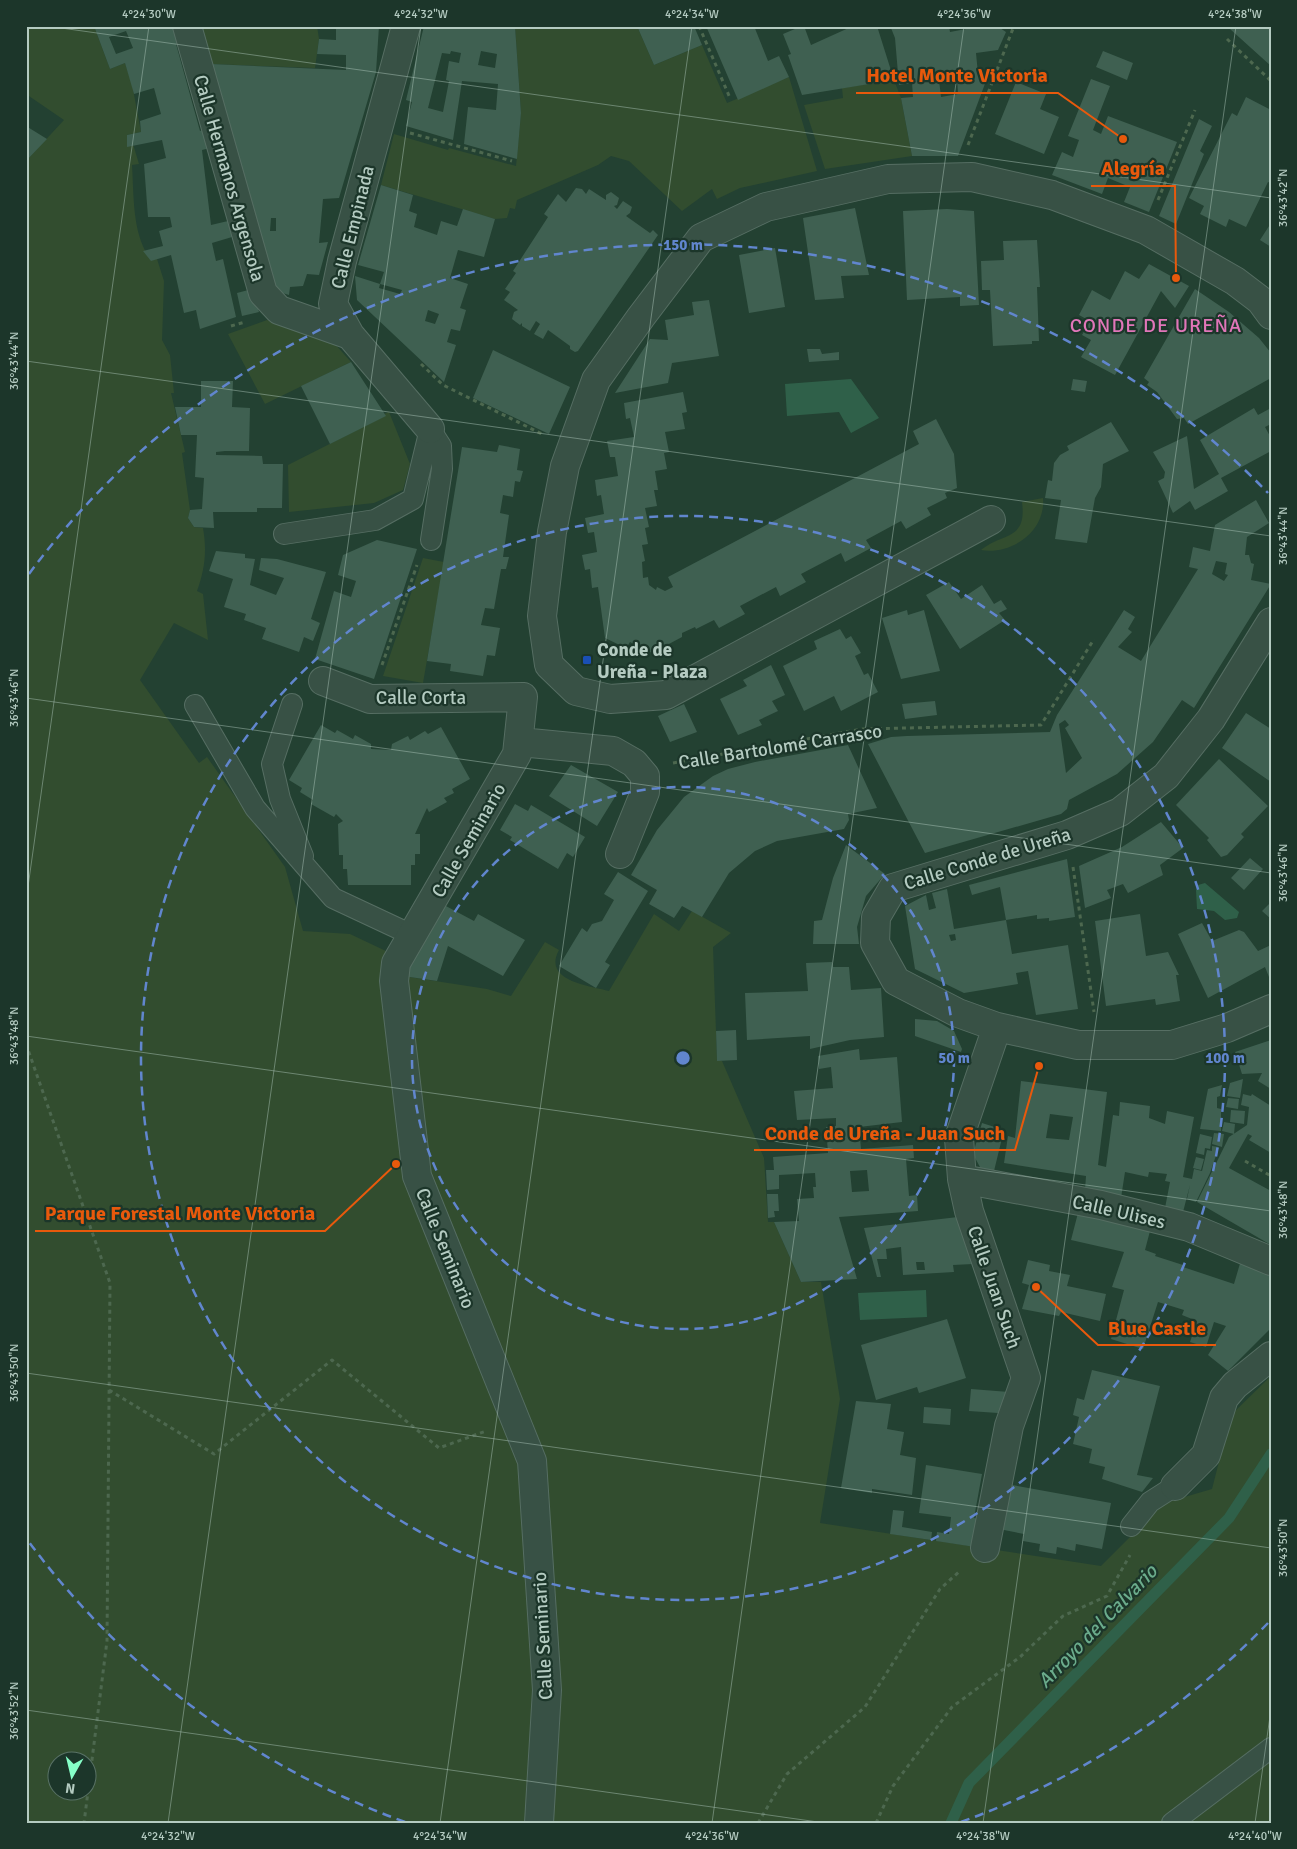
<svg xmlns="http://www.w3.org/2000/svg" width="1297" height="1849" font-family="Signika,sans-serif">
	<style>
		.green { fill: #324d2f; fill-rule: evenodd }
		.water { fill: #2f6049 }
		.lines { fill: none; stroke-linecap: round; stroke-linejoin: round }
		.stream { stroke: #2f6049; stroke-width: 11 }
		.building { fill: #3f6051; fill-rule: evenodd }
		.lane-casing { stroke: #566e63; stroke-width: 22 }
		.street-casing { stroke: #566e63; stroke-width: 30 }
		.path { stroke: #4d684f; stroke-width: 3; stroke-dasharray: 4 4; stroke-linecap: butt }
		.lane { stroke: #385145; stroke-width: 20 }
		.street { stroke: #385145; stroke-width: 28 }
		.ticks { fill: none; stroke: #b4cbc1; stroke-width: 1; stroke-opacity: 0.45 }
		.ring { fill: none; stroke: #6186ce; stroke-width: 2.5; stroke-dasharray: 9 6 }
		.transit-dot { fill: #1a4fb4; stroke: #1c362a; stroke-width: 2 }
		.labels { text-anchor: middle; stroke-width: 4.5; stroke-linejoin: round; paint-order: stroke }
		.street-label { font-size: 19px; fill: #b4cbc1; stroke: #1c362a }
		.poi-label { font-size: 19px; font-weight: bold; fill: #b4cbc1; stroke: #1c362a; text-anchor: start }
		.neighbourhood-label { font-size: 20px; letter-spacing: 1px; fill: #e176b9; stroke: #1c362a }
		.water-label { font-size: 20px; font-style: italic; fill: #6bac8c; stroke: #1c362a }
		.centre { fill: #6186ce; stroke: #1c362a; stroke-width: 2.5 }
		.ring-label { font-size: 15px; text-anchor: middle; font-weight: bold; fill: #6186ce; stroke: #1c362a; stroke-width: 4.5; stroke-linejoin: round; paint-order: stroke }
		.leader { fill: none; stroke: #e8590c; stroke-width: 2 }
		.callout-dot { fill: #e8590c; stroke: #1c362a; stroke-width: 2 }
		.callout-label { font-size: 20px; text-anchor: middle; font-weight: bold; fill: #e8590c; stroke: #1c362a; stroke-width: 4.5; stroke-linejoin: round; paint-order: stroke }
		.neatline { fill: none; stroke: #b4cbc1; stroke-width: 2 }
		.ticks-label { font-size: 12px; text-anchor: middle; fill: #b4cbc1 }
	</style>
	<rect width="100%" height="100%" fill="#234132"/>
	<path class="green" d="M26,26H94L110,69L125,63L132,84L141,132L127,135V146L133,144L139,164L132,165C134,196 132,235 151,260L157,259L164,281L162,340L170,355L174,393H171L185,452L182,453L190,510L188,518L194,527L203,528C207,551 205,569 197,591L203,594L208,640L174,623L140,680L199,763L207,757L285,867L303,931L350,934L388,952L403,976L487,989L511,996L545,942L559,950C542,981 590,986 609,991L654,914L679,931L692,911L731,933L713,947L717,1060L722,1061L764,1158L768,1222H774L801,1282H821L840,1399L820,1523L1101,1566L1164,1503L1212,1489L1231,1415L1271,1376V1823H26V161L64,120L26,94ZM58,1762H88V1792H58Z
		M202,26H317L319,39L315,68L211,64Z
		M515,26H637L654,65L702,45L727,103L789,77L817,171L740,188L717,199L712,189L682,211L629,161L611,156L598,165L517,200L515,209L510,208L507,218L495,219L381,185L394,134L448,150L449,148L516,166L521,113Z
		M894,80L901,98L912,156L825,169L804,105L843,98L842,88Z
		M267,320L335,344L351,362L265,404L228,334Z
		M389,412L410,464L403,490L374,503L289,512L288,465L385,416L384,414Z
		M1043,498C1046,532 1011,555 981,550C1003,532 1027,541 1022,502Z
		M423,558L444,562L423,683L383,676Z"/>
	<path class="water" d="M851,379L879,418L851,433L839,412L787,416L785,384Z
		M1205,883L1239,912L1237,918L1225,920L1214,911L1197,909L1196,890L1198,885Z
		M926,1290L927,1317L860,1320L858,1293Z"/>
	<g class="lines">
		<path class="stream" d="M951,1823L969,1783L1229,1518L1271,1454"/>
	</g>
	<path class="building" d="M94,26H180L183,42L176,44L200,131L206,129L210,148L202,150L211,225L228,221L230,230L232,237L212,243L216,261L223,259L236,317L200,329L196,310L184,313L171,255L151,261L143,251L163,246L159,231L172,227L170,217H148L144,164L166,158L162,140L127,147V135L141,132L140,121L161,114L154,88L134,94L125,63L110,69ZM126,31L133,48L116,54L109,37Z
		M336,26H379L376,72L339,198L323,199L319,243L328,242L319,275L307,274L303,286L290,287L289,295L269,289L211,64L346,70V55L317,54L319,39L336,40ZM271,218H276V231H270Z
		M424,26H515L521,113L517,159L464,144L468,107L496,110L498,84L462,81L453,140L406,126L412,102L406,100ZM451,51L461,53L459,63L449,61L446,80L449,81L443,112L428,108L442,53L450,54ZM481,51L497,54L495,68L478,65Z
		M637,26H694L702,45L654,65Z
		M706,26H754L768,61L779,56L789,77L738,100Z
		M802,26H804L811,45L853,26H877L894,80L802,95L788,55L791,54L783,34Z
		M896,26H949L950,32L982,26H997L1006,32L998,50L976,53L978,74L989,73L958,156H912L901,98L913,97L912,83L899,85L895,38L891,28ZM957,77L958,94L941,97L939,80Z
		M1231,26H1271V66L1230,29Z
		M1103,51L1133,63L1127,80L1096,67Z
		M1091,79L1110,86L1093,130L1101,134L1108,116L1177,142L1149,212L1124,202L1130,187L1108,178L1102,194L1052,175L1062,152L1073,157L1079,140L1068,136Z
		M1016,82L1046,94L1040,109L1059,117L1044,154L995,134Z
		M1246,97L1271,110V183L1268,182L1246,227L1229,219L1226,227L1200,214L1204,206L1189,198L1232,113L1237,116Z
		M1199,119L1212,126L1200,151L1204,154L1176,224L1159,216Z
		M26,126L47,139L26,161Z
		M381,185L413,195L409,211L417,214L414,227L437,235L441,221L457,226L463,209L495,219L484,257L458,250L450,278L468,284L460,308L466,310L460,331L451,329L447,342L456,345L444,382L357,300L355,276L380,284L384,272L358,265ZM380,284L402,290L400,294L379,288ZM428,310L439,314L435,324L425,321Z
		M576,188L582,189L586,194L589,189L606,200V195L611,192L619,198L617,205L614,206L617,209L623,201L632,207L630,213L626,216L650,233L653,230L658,235L578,351L575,352L570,349V346L548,330L543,339L534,334L540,324L536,321L530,331L522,326V323L520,325L512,319L514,312L518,310L504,300L510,292L505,289L516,273L513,271L548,217L544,214L558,194L566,202Z
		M855,208L869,275L841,276L844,298L815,300L803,218Z
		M947,209L974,211L979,305L960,306V297L907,300L903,211Z
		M1271,223V247L1260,240Z
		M1037,240L1040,287H1037L1039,341H1032V344L993,346L990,290H982L981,261L1004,260L1003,241Z
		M775,248L785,307L749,313L739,255Z
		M1149,264L1189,286L1175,308L1161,291L1115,375L1081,357L1091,340L1082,335L1090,321L1079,315L1092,290L1110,300L1125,271L1139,279Z
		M252,289L259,312L242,316L237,293Z
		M1195,289L1229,312L1259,338L1271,353V378L1188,424L1184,418L1177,419L1157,392L1147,385L1149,382L1144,378Z
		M709,300L719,356L672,363L668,383L615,393L650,339L668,340L665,320L694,315L692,302Z
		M807,349H820L822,354L839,352V360L809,362Z
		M493,350L570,387L549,434L473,398Z
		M351,362L386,416L330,444L301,386Z
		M1073,379L1087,381L1085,392L1071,390Z
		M201,381H233L232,407L250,408L249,451H225L216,452V455L262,456L263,464H283L282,508H257V512H213L214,528L194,527L188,518L190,510L202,509L204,478L195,477L197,435H181L175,407H201Z
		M683,392L687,412L682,413L685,429L665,432L669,452L664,453L667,469L655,471L658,490H654L657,506L645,508L649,527L645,528L648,544L642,545L645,561L642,562L643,578L648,577L649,585L656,590L657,587L665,591L673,587L668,577L919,444L913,431L936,419L954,454L957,488L945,493L947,498L927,508L931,515L906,529L901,521L866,540L871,548L845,562L841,553L801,574L806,582L780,596L776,587L740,606L745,614L719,628L714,620L696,629L695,627L682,633V637L652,653L630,642L626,648L605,638L598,587L592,588L590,569L585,570L582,555L597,552L594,532L588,533L585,518L604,514L601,495L597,496L595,480L618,476L615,457H610L607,441L634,437L630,418L626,419L624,403Z
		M1254,408L1258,415L1271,408V424L1265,427L1271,438V451L1221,478L1228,491L1195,510L1190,501L1173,513L1158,481L1164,478L1165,472L1153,452L1187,436L1194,489L1219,474L1200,440Z
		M1111,422L1129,451L1103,464L1101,487L1095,498L1087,543L1055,539L1061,500L1045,498L1048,480L1052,481L1054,463L1060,455L1069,450L1067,446Z
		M499,445L520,449L517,470L523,471L520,482L515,481L513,497L503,495L500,513L509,515L503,557H509L506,569H501L494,609L485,608L481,625L500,628L495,656L487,655L483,676L450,671L451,664L427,661L462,447L497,452Z
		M1256,500L1269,523L1247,537L1245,555H1249L1251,563L1254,564L1251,580L1271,584L1194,708L1182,700L1153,742L1117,774L1069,800L1067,809L1061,814L925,853L868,744L891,737L907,736L1050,732L1057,715L1124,610L1135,617L1128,629L1132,632L1118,647L1141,661L1198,569L1189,567L1193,547L1210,551L1215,525ZM1216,561L1227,563L1225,574L1228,575L1224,581L1212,574ZM1065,720L1069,725L1065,728L1082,758L1066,773L1059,724Z
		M377,540L417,549L374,679L315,659L334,591L351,597L356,581L338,575L343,555Z
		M216,551L245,554V558L255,559L250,585L276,595L284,578L259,570L261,558L277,559L326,572L311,619L320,623L313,641L304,637L299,652L262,639L266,628L244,620L246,614L224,607L233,579L209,571Z
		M949,582L961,599L982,585L994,604L1001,600L1007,609L999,613L1005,620L960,649L926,595Z
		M907,610L908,615L924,610L940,671L901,679L882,618Z
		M840,629L846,639L851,636L861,653L855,656L864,675L868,673L878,692L841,711L834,696L804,711L783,666L817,649L814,641Z
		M771,665L785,695L772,701L778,711L759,720L762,725L738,735L720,699L747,686L743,680Z
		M935,701L937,715L905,719L902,704Z
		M684,704L697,732L670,742L658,716Z
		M1246,713L1271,729V782L1222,748Z
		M321,725L335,733L337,730L353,739L355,735L371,744V749L391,750L392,744L408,736L410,740L425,731L428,734L441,727L470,779L452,789L454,793L444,798L447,802L429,812L427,808L415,834H420V854H415V865H411V885H348L347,869H343V855H339L338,824L343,821L336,814L334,817L311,804L313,800L300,792L302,788L289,780Z
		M848,745L877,808L848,814L849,820L844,829L777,841L755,851L729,873L702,917L682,906L674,918L649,904L657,890L631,875L657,830L684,797L713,776L728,769L755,762Z
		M1219,759L1268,806L1241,834L1244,837L1227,855L1221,857L1207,840L1209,838L1176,805Z
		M571,765L618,792L597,826L549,796Z
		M515,804L528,811L531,805L585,837L573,857L567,853L558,869L510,840L512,837L500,830Z
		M1161,822L1183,848L1160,865L1163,875L1128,893L1123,884L1107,890L1111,898L1085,908L1079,866L1122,847Z
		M846,845L885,874L866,896L857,927L859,944H813L814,921L822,920L833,878Z
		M1250,858L1263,869L1244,890L1231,878Z
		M1067,859L1075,917L1049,921V918L1037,919V915L1006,920L1000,887L972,895L969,885Z
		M618,872L648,891L605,962L610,965L596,988L559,966L582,928L587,932L592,924L602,921L614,900L604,894Z
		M947,889L954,929L1006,920L1012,954L1068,945L1078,1009L1036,1015L1028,971L1016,973L1018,984L964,993L915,969L905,906L926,895L929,910L936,908L932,893ZM955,934L956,940L951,941L949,935Z
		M1271,902V919L1262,911Z
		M444,905L474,921L478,914L525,940L503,976L448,946L437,981L403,976Z
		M1140,914L1146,956L1168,952L1179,975H1176L1180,1001L1156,1005L1155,999L1106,1006L1095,921Z
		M1202,923L1212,941L1239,930L1244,932L1258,951L1271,945V976L1269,977L1265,967L1208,998L1178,934Z
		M832,962L833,967H849L851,990L881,988L884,1037L850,1040L810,1049V1036L747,1040L745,993L808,991L806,963Z
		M915,1019L937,1021L954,1031L962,1049L961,1052L915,1036Z
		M736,1030L737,1060L717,1061L716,1031Z
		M1271,1040V1089L1258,1081L1262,1073L1242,1074L1235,1052Z
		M859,1049L860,1060L897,1057L902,1122L859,1127L861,1149L913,1145L914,1158L906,1159L909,1196L917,1195L918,1211L839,1217L857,1279L801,1282L774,1222L799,1221L797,1199L814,1198L813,1187H816L815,1173L779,1175V1189L767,1190L766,1170H774L773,1157L828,1153L826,1127L836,1126V1118L797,1120L794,1091L833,1088L831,1067L819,1069L818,1056ZM867,1170L869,1191L852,1192L850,1171Z
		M1243,1079L1240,1098L1227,1096L1230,1083Z
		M1021,1081L1107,1092L1098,1165L1106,1167L1113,1115L1119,1116L1120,1102L1150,1106L1149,1118L1165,1124L1167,1111L1194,1117L1183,1177L1192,1179L1194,1169L1202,1171L1207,1150L1212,1151V1146L1219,1147L1210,1173L1196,1202L1187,1199L1190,1185L1183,1212L1165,1208L1170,1182L1165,1181L1167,1174L1149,1172L1148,1177L1125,1172L1121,1198L1085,1190L1086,1176L1004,1163L1008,1136L1015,1138ZM1050,1114L1073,1117L1069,1140L1046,1138Z
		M1222,1085L1220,1096L1217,1097V1108L1221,1109V1131L1200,1129L1208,1089Z
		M1243,1094L1251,1096L1252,1094L1271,1106V1153L1249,1140L1252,1136L1248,1134L1229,1168L1271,1191V1245L1197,1202L1229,1137L1247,1125L1249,1107L1241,1105Z
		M1228,1098L1239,1099L1238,1109L1226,1107Z
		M1231,1110L1245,1111L1244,1124L1230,1122Z
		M1224,1122L1235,1124L1234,1134L1222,1131Z
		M982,1123L1004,1130L994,1171L981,1169L973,1154Z
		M1214,1133L1224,1134L1222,1147L1212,1144Z
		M1200,1134L1212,1137L1210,1149L1205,1148L1204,1155L1196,1153Z
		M1196,1157L1204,1159L1201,1170L1193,1168Z
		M767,1194H778L779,1211H774L775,1217L768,1218Z
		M1078,1213L1150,1231L1145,1250L1156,1254L1155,1256L1183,1265V1267L1234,1284L1241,1260L1271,1270V1328L1228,1371L1208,1355L1226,1326L1214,1322L1206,1347L1190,1342L1197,1321L1182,1315L1184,1310L1158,1302L1143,1349L1111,1339L1124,1290L1112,1287L1124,1252L1071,1240Z
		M958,1217L973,1264L953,1265L954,1272L903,1275L901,1247L886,1249L887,1259H877L881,1277H877L864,1228ZM916,1262H924L925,1270H917Z
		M1028,1260L1050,1265L1049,1271L1070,1275L1067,1286L1106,1294L1100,1321L1061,1312L1059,1316L1022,1309L1029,1285L1022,1283Z
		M947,1319L966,1378L919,1393L917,1387L876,1400L861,1345Z
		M1092,1370L1160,1386L1137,1475L1153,1478L1142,1492L1102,1479L1105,1467L1089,1463L1092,1449L1073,1444L1079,1417L1073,1415L1077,1398L1084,1400Z
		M971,1389L1009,1392L998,1413L969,1411Z
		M856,1401L891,1404L887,1429L904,1432L900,1455L916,1458L912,1495L872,1489V1493L841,1488Z
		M924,1407L951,1409L950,1425L923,1423Z
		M926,1465L982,1474L974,1518L980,1519L975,1547L936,1541L937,1532L949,1534L951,1517L919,1513Z
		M1007,1484L1111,1503L1102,1549L1076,1544L1075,1551L1057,1547L1056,1554L1039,1551L1040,1544L1023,1541L1024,1534L999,1529Z
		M893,1510L904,1511L902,1527L932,1532L931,1540L890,1534Z"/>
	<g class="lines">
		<defs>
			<path id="lane" d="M430,429L441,446L442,469L431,540
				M284,534L375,520L413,499L430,429
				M292,704L272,764L280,799L303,856
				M195,705L255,808L333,898L412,935
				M1131,1526L1150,1502L1175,1486
				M1172,1823L1271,1748"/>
			<path id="street" d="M187,26L263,293L279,310L350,335
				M406,26L342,261L333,304L350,335L430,429
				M991,520L666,695L610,699L576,691L549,665L542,616L552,532L565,466L596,380L641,317L701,238L766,207L888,179L972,177L1052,195L1146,230L1235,281L1260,300L1271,315
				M1271,622L1211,719L1166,776L1120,812L1067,835L893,888L876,917L875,943L896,981L958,1013L997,1027L1078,1045H1172L1227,1028L1271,1009
				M323,681L370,699L523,697
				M523,697L517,754L396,963L394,981L417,1176L532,1461L547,1690L539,1823
				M520,742L613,751L634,763L645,776V792L620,854
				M962,1179L1101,1205L1189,1227L1271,1261
				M1175,1486L1206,1455L1224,1398L1235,1385L1271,1356
				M985,1548L1009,1426L1026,1378L969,1211L962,1179L959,1138L997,1027"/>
		</defs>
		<use href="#lane" class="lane-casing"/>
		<use href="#street" class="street-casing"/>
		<path class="path" d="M699,26L730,98
			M1227,39L1271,81
			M410,133L512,161
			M968,145L1014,26
			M1158,200L1195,110
			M231,326L245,322
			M421,364L443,385L542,434
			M382,665L417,565
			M673,763L862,729L1041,725L1094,639
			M1073,867L1094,1012
			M26,1044L110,1283L107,1641L84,1823
			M1245,1161L1271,1176
			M109,1390L214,1454L332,1360L439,1448L486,1431
			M758,1823L787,1774L865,1707L940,1589L961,1570
			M876,1823L893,1786L952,1707L1020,1657L1063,1616L1107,1596L1130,1555"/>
		<use href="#lane" class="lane"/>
		<use href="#street" class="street"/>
	</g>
	<path class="ticks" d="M47,26L1271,198M26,361L1271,536M26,698L1271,873M26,901L149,26M26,1036L1271,1211M26,1373L1271,1548M26,1710L825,1823M168,1823L421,26M440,1823L692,26M712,1823L964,26M983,1823L1236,26M1255,1823L1271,1709"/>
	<g class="ring">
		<circle cx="683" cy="1058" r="271"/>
		<circle cx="683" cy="1058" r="542"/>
		<path d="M1268 1623A813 813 0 0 1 961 1822M405 1822A813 813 0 0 1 29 1542M29 574A813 813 0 0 1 1268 493"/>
	</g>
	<rect class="transit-dot" x="582" y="655" width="10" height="10" rx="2.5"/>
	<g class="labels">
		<g class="street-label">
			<text transform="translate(230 178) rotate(74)" y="7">Calle Hermanos Argensola</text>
			<text transform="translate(352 227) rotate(-76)" y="7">Calle Empinada</text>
			<text x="421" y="704">Calle Corta</text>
			<text transform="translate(780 746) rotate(-9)" y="7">Calle Bartolomé Carrasco</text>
			<text transform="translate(468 840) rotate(-60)" y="7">Calle Seminario</text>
			<text transform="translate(987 858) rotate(-17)" y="7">Calle Conde de Ureña</text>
			<text transform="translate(1119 1211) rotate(13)" y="7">Calle Ulises</text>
			<text transform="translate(446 1248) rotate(68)" y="7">Calle Seminario</text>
			<text transform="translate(995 1287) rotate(71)" y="7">Calle Juan Such</text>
			<text transform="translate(542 1636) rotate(-93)" y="7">Calle Seminario</text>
		</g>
		<g class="poi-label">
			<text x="597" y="656">Conde de<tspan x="597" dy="22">Ureña - Plaza</tspan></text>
		</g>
		<g class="neighbourhood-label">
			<text x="1156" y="332">CONDE DE UREÑA</text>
		</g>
		<g class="water-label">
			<text transform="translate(1097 1626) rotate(-46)" y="7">Arroyo del Calvario</text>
		</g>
	</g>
	<circle cx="683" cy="1058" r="8" class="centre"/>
	<g class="ring-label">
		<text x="683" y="250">150 m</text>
		<text x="954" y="1063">50 m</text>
		<text x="1225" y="1063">100 m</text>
	</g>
	<path class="leader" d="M1123 139L1058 93H856M1176 278L1175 186H1091M1039 1066L1015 1150H754M396 1164L325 1231H35M1036 1287L1098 1345H1216"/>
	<g class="callout-dot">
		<circle cx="1123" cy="139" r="5"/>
		<circle cx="1176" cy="278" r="5"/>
		<circle cx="1039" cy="1066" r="5"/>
		<circle cx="396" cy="1164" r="5"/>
		<circle cx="1036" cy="1287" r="5"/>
	</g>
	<g class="callout-label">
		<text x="957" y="82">Hotel Monte Victoria</text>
		<text x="1133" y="175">Alegría</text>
		<text x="885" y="1140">Conde de Ureña - Juan Such</text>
		<text x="180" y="1220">Parque Forestal Monte Victoria</text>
		<text x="1157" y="1335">Blue Castle</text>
	</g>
	<rect width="1297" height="1849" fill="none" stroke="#1c362a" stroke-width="55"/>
	<g transform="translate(72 1776) rotate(188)"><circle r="24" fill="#1c362a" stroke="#597266"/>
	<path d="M0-4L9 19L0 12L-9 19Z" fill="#86ffc8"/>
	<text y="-8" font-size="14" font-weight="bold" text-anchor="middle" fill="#b4cbc1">N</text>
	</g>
	<rect x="28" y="28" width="1242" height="1794" class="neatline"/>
	<g class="ticks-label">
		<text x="149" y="18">4°24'30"W</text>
		<text x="421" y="18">4°24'32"W</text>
		<text x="692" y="18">4°24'34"W</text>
		<text x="964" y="18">4°24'36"W</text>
		<text x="1235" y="18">4°24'38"W</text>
		<text transform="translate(1283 198) rotate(-90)" y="4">36°43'42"N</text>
		<text transform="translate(14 361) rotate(-90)" y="4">36°43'44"N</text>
		<text transform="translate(1283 536) rotate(-90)" y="4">36°43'44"N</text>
		<text transform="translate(14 698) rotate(-90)" y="4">36°43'46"N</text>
		<text transform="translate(1283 873) rotate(-90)" y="4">36°43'46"N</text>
		<text transform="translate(14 1036) rotate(-90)" y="4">36°43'48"N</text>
		<text transform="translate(1283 1210) rotate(-90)" y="4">36°43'48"N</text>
		<text transform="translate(14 1373) rotate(-90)" y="4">36°43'50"N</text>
		<text transform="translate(1283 1548) rotate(-90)" y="4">36°43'50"N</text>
		<text transform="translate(14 1711) rotate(-90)" y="4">36°43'52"N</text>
		<text x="168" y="1840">4°24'32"W</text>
		<text x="440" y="1840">4°24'34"W</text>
		<text x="712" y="1840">4°24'36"W</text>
		<text x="983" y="1840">4°24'38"W</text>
		<text x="1255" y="1840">4°24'40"W</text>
	</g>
</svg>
